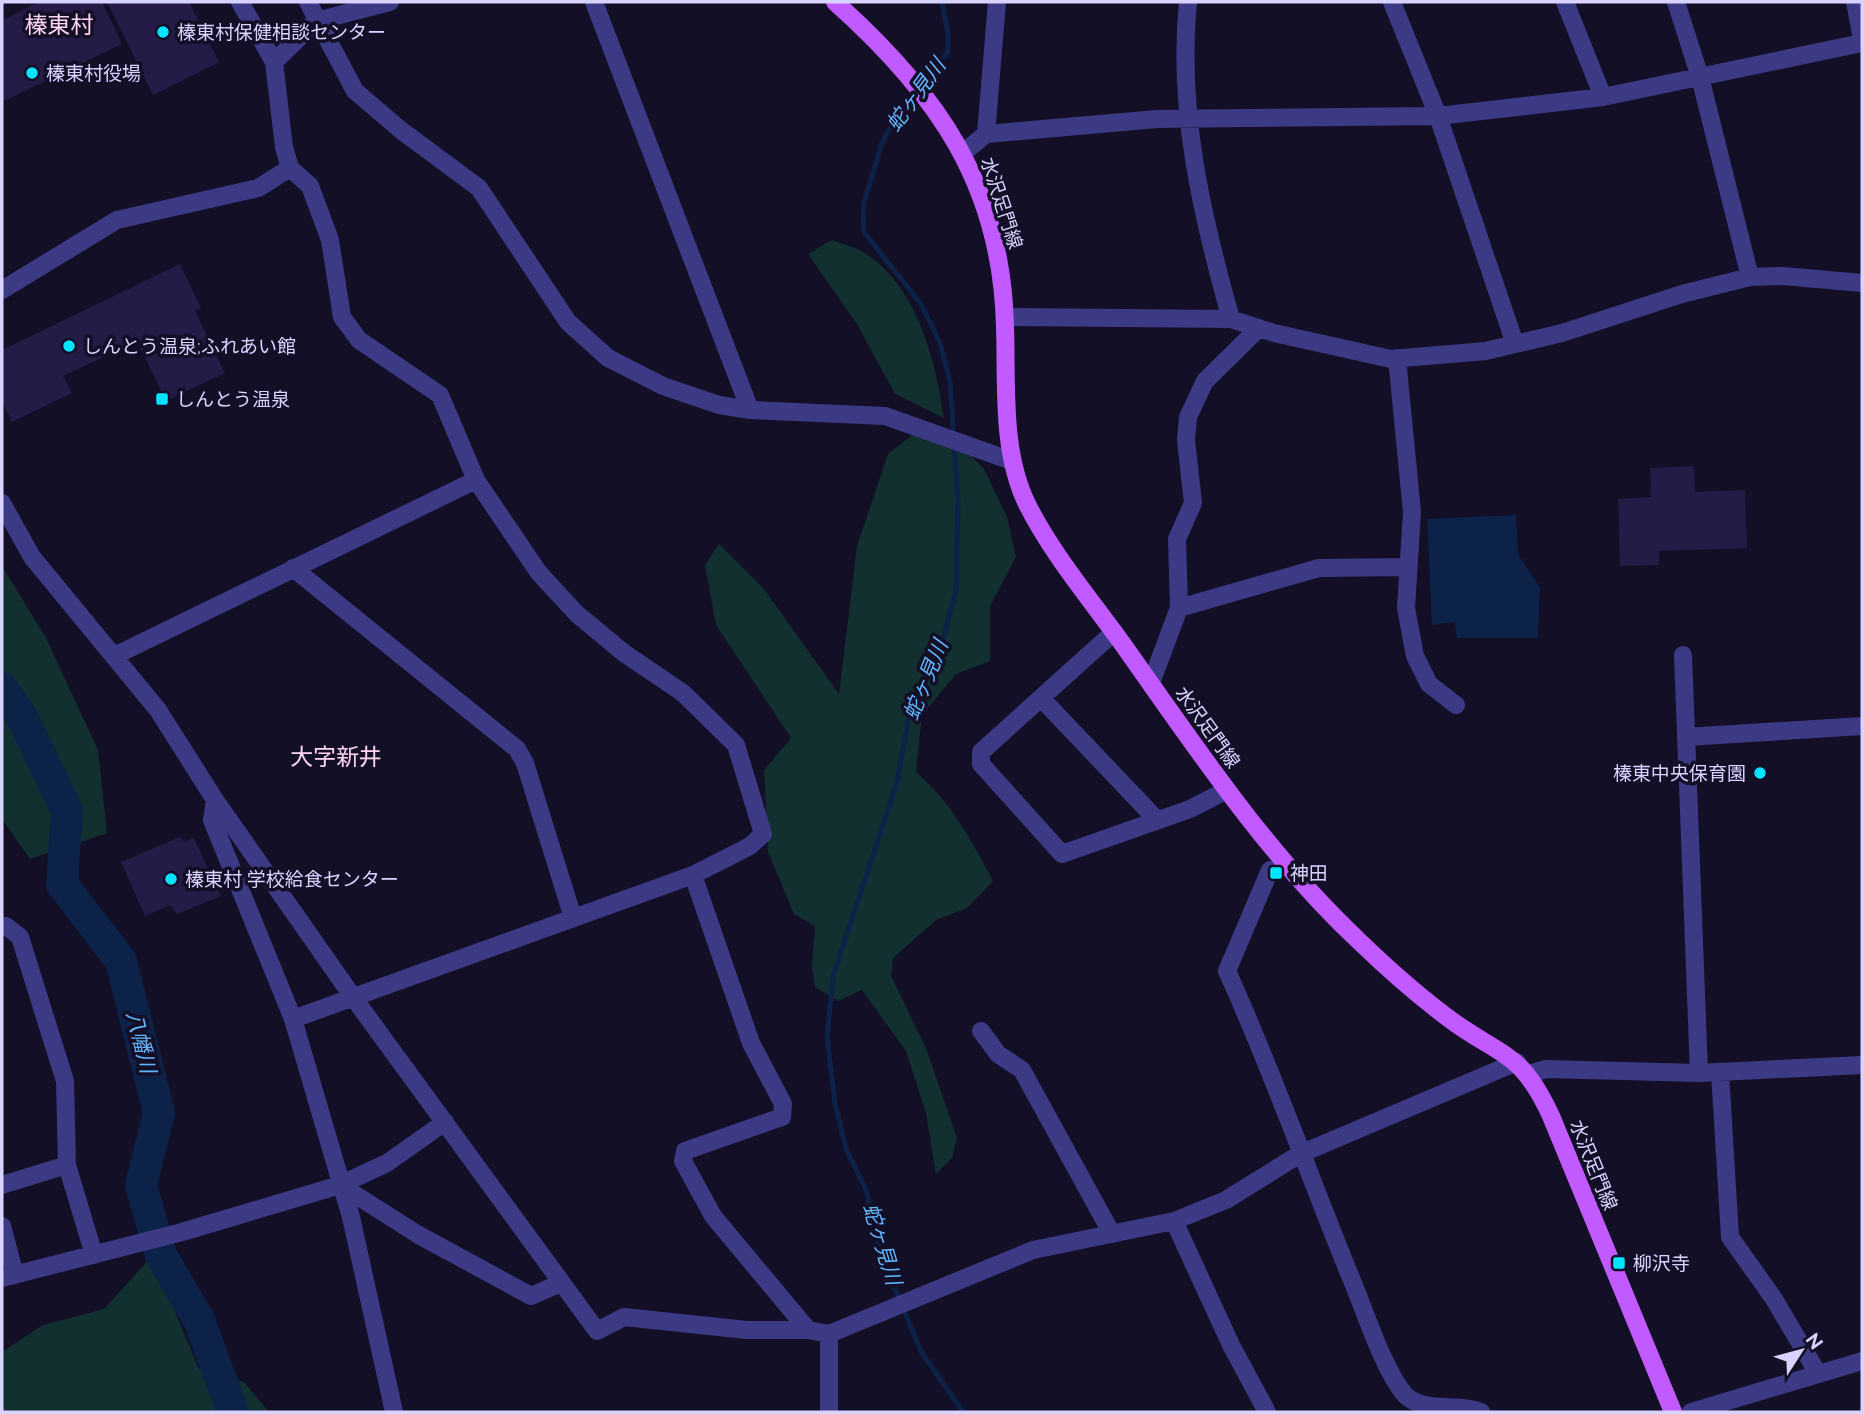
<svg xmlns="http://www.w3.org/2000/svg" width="1864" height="1414" font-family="Raleway,'Noto Sans JP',sans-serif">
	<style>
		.green { fill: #12302f }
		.water { fill: #0c2248 }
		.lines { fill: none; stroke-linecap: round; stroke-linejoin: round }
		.stream { stroke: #0c2248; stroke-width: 5 }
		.river { stroke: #0c2248; stroke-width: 32 }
		.building { fill: #241b47 }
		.minor { stroke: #3d3a85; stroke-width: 18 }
		.major { stroke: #c25bff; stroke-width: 18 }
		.poi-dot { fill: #00e5ff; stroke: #130f26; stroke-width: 2.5 }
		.labels { text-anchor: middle; stroke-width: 7; stroke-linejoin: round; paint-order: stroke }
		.poi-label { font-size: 19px; fill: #d9d4ff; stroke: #130f26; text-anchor: start }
		.street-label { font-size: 19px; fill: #d9d4ff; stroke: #130f26 }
		.water-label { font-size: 21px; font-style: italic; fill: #62b6ff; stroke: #130f26 }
		.quarter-label { font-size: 23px; fill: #ffd6f0; stroke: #130f26 }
	</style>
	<rect width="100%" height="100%" fill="#130f26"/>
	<path class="green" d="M832,240C842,244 854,247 863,252C917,284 936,362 944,418L895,394L857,324L808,254Z
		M911,436H931L967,452L984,469L1007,517L1016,557L990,606V661L956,674L922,715L916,772C952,803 971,840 993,881L967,908L936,920L893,958L891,976L926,1048L957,1138L952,1158L936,1174L926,1113L906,1051L862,990L838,1001L815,987L812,966L815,926L794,914L768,852L764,770L791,738L716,625L705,565L719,544L764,589L839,694L857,546L888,454Z
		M2,566L46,638L98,750L107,833L30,859L2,819Z
		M152,1256L199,1369L244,1382L269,1412H2V1352L43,1325L104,1309Z"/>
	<path class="water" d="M1516,515L1518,554L1540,587L1538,638H1457L1454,622L1432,625L1427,519Z"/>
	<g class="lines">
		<path class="stream" d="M942,2L948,33V52L897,115L881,145L863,207L864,232L921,304L940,343L950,382L958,500L956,591L942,642L910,710L897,782L833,977L827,1036L835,1103L846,1149L866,1190L883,1261L922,1353L963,1412"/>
		<path class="river" d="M2,688L21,716L67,810L62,884L121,961L159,1113L141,1185L161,1255L199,1320L233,1412"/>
	</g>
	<path class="building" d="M39,2H102L122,44L2,102V20Z
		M107,2H189L219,62L153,95Z
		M180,264L201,308L195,311L225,373L166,401L137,341L63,376L72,393L12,422L2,401V350Z
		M1694,466L1695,492L1745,490L1747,548L1659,551V565L1620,566L1618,499L1651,497L1650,468Z
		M180,837L184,842L194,838L221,896L177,914L170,905L145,916L121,862Z"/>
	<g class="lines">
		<path class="minor" d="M308,2L355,91L402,131L479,188L568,322L608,358L663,386L719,405L750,410L885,416L1012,461
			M594,2L750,410
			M1188,2C1177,110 1202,216 1231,319
			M1392,2L1438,116L1515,344
			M1565,2L1603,97
			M1676,2L1700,77L1750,277
			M1855,2L1862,39
			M274,62L316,21L390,2
			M986,134L997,2
			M963,153L986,134L1157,119L1438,116L1603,97L1862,43
			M290,168L310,186L330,240L342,317L359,340L440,395L476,480L539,573L577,614L624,653L683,693L736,745L763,834L750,846L693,875L293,1019
			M2,290L117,220L258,188L290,168L284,147L274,62L240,2
			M1005,317L1231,319L1274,333L1391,359L1486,351L1515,344L1562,333L1682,294L1750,277L1783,276L1862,283
			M1397,358L1412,512L1406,608L1415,656L1429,684L1456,705
			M2,503L32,557L158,710L215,800L353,997L597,1331L624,1317L747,1330H808L829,1334L1033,1250L1174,1221L1226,1200L1300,1154L1517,1062
			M293,568L517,749L525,763L573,918
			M1179,608L1319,568L1408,567
			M1114,632L981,752V764L1062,854L1190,809L1227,790
			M1683,655L1699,1073
			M114,656L476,480
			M1151,683L1179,608L1177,539L1193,503L1186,440L1188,417L1205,381L1259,328
			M1041,698L1157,820
			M1686,737L1862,726
			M215,800L212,820L293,1019L351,1217L394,1412
			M1270,870L1227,971C1273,1072 1309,1176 1351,1278C1365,1311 1383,1369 1405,1395C1425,1414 1457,1402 1481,1412
			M693,875L751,1043L783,1104L782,1117L685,1151L683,1161L713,1216L808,1330
			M2,927L6,926L20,937L65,1081L67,1165L94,1255
			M981,1031L998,1054L1022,1070L1112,1234
			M1720,1072L1730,1237L1774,1299L1817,1372
			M1529,1074L1546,1069L1699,1073L1862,1065
			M2,1185L67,1165
			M340,1185L417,1234L531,1296L561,1283
			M1174,1221L1231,1345L1267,1412
			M2,1226L15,1275
			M2,1278L182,1232L340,1185L387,1163L445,1122
			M829,1412V1334
			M1691,1412L1862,1361"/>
		<path class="major" d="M835,2C937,93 1002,185 1005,327C1007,384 1001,451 1027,504C1052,554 1091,600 1124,646C1197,749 1268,856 1360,942C1390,971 1422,999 1455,1023C1507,1059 1522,1054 1551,1116L1673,1412"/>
	</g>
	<g class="poi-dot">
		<circle cx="163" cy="32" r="7"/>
		<circle cx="32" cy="73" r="7"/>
		<circle cx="69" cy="346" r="7"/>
		<rect x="155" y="392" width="14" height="14" rx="3.5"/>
		<circle cx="1760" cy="773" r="7"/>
		<rect x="1269" y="866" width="14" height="14" rx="3.5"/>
		<circle cx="171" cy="879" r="7"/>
		<rect x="1612" y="1256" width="14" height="14" rx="3.5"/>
	</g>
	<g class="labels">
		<g class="poi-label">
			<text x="177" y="39">榛東村保健相談センター</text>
			<text x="46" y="80">榛東村役場</text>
			<text x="83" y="353">しんとう温泉;ふれあい館</text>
			<text x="176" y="406">しんとう温泉</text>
			<text x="1746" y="780" text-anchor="end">榛東中央保育園</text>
			<text x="1290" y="880">神田</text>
			<text x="185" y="886">榛東村 学校給食センター</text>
			<text x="1633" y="1270">柳沢寺</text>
		</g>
		<g class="street-label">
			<text transform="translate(1002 203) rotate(72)" y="7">水沢足門線</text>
			<text transform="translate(1208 727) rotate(54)" y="7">水沢足門線</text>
			<text transform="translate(1594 1165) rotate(68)" y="7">水沢足門線</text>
		</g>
		<g class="water-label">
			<text transform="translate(916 95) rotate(-54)" y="7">蛇ヶ見川</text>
			<text transform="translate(926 680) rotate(-68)" y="7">蛇ヶ見川</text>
			<text transform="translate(141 1042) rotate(76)" y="7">八幡川</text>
			<text transform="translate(882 1244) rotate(73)" y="7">蛇ヶ見川</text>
		</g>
		<g class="quarter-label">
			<text x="59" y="33">榛東村</text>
			<text x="336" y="765">大字新井</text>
		</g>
	</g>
	<rect width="1864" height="1414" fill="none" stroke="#d9d4ff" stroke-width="7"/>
	<g transform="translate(1801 1351) rotate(54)" stroke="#130f26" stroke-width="5" paint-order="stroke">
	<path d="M0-5L12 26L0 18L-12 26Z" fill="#d9d4ff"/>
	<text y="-10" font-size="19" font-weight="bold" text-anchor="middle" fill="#d9d4ff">N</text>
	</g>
</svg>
